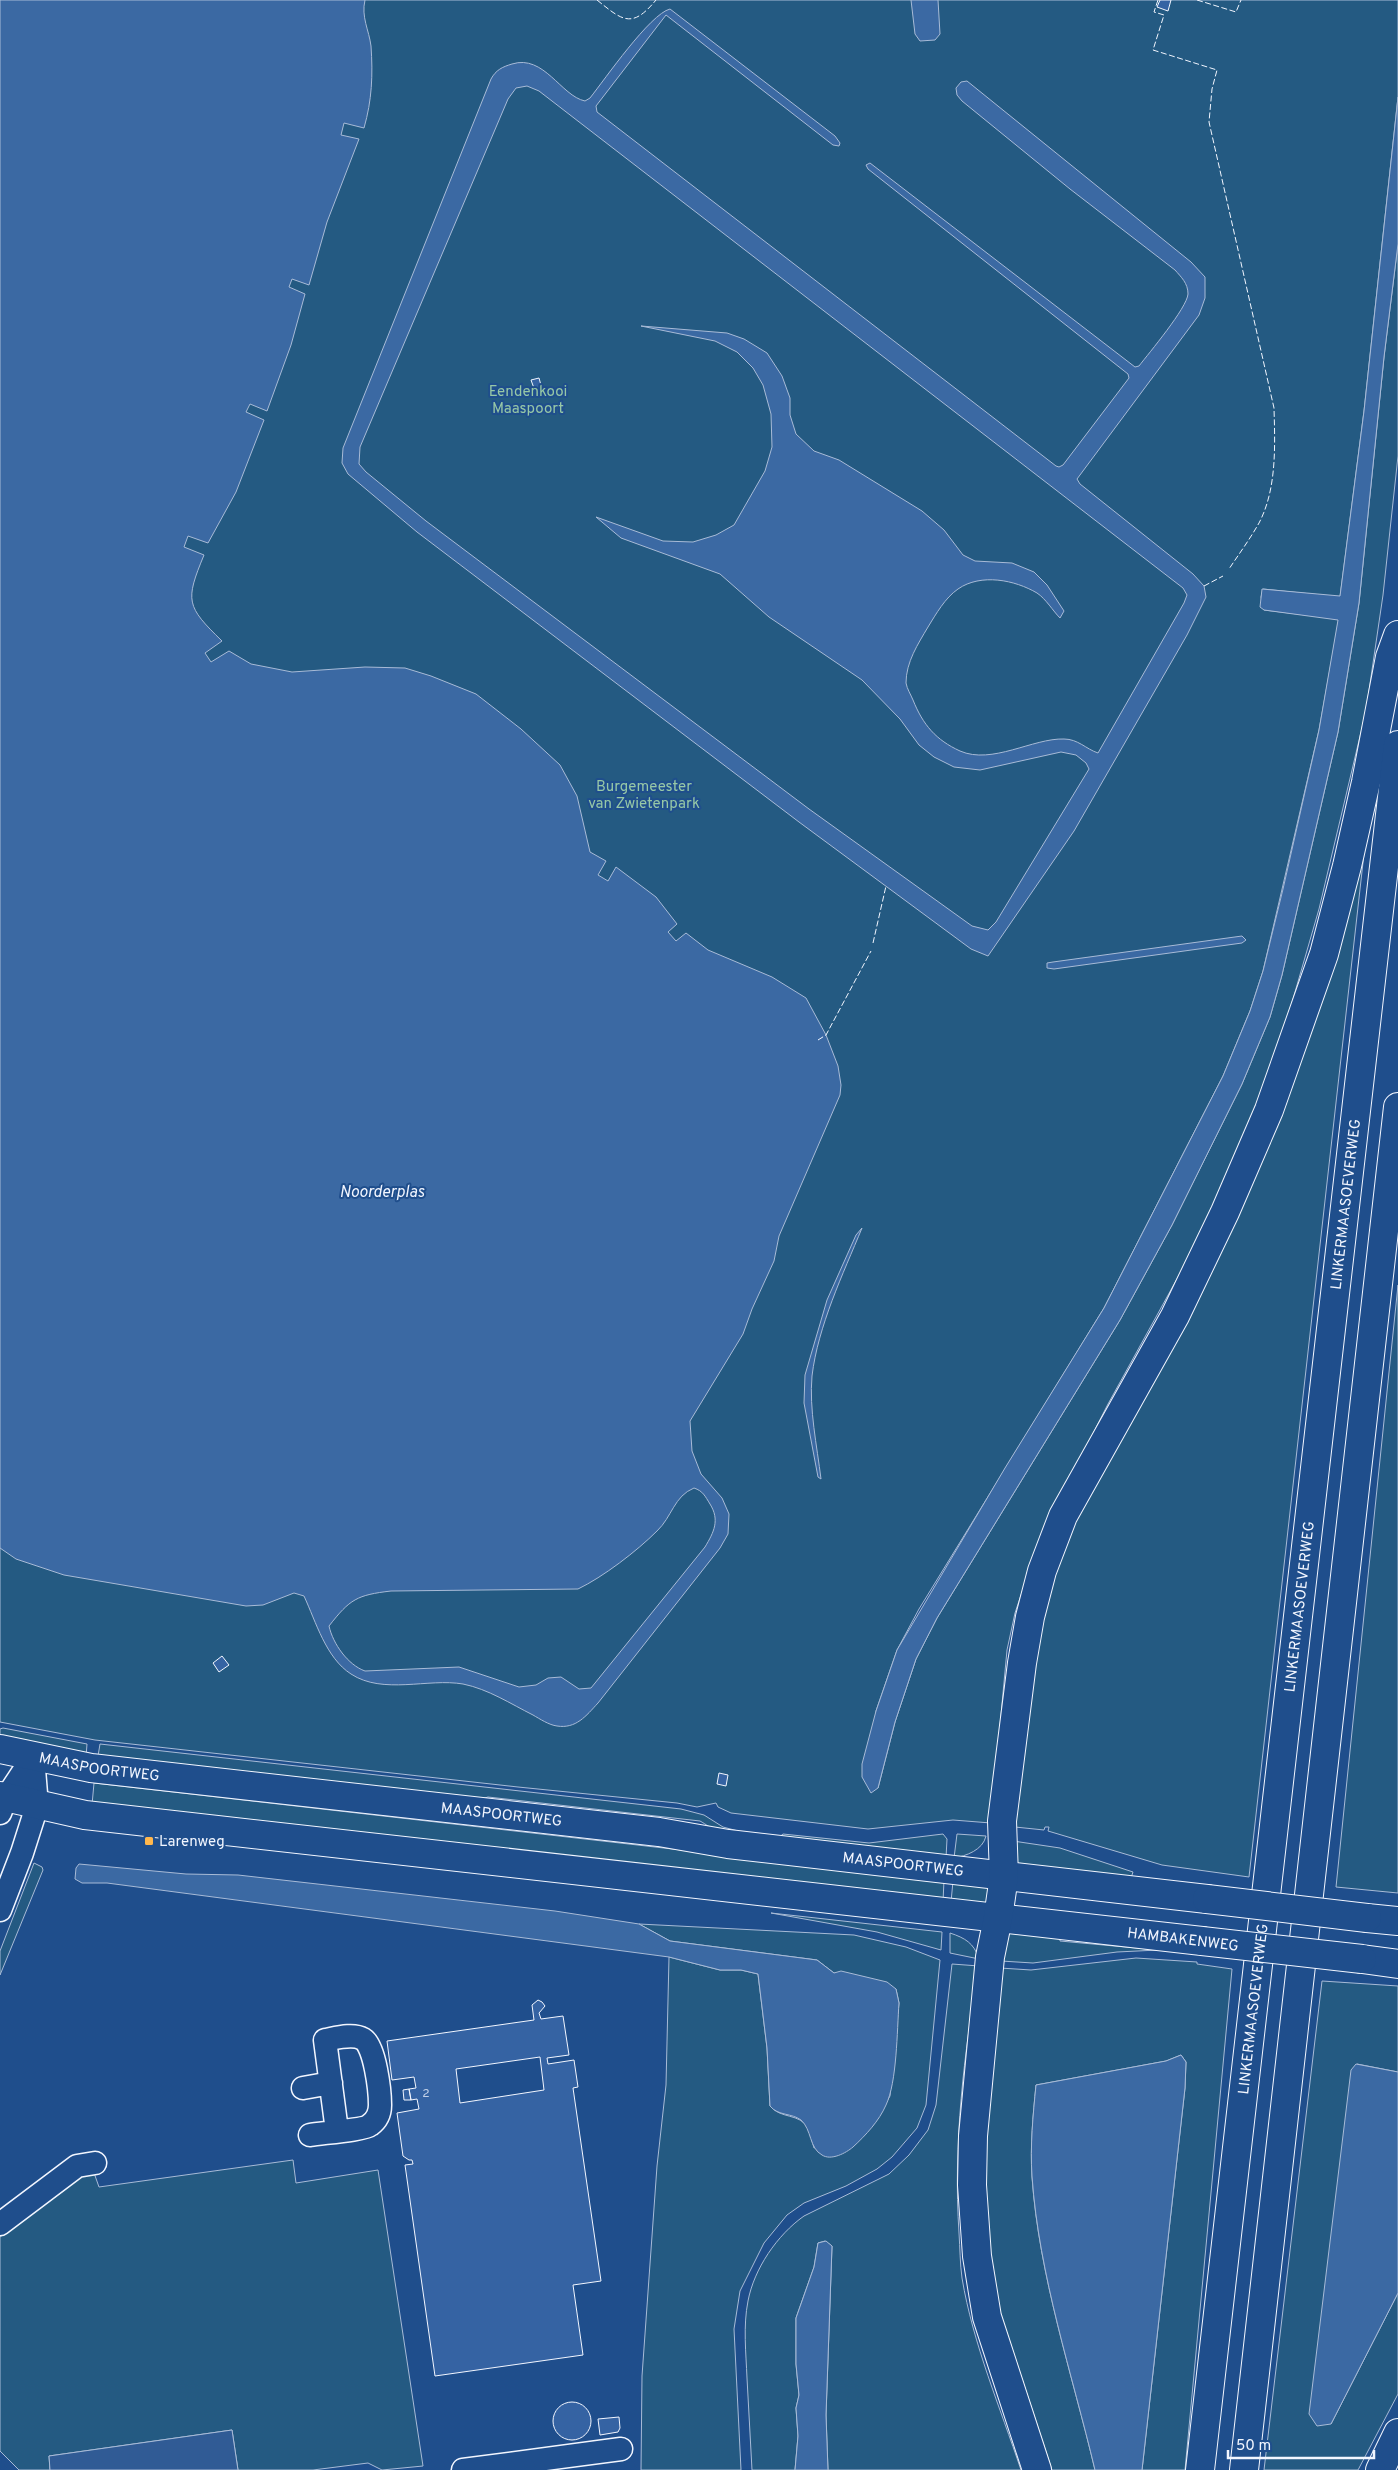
<svg xmlns="http://www.w3.org/2000/svg" width="1398" height="2470" font-family="Overpass,sans-serif">
	<style>
		.green { fill: #245a82; stroke: #a8bbd7 }
		.parking { fill: #305b95; stroke: #a8bbd7 }
		.water { fill: #3b69a3; stroke: #a8bbd7; fill-rule: evenodd }
		.building { fill: #3563a3; stroke: #f2f6ff; fill-rule: evenodd }
		.lines { fill: none; stroke-linecap: round; stroke-linejoin: round }
		.minor-casing { stroke: #f2f6ff; stroke-width: 25 }
		.major-casing { stroke: #f2f6ff; stroke-width: 30 }
		.highway-casing { stroke: #f2f6ff; stroke-width: 30 }
		.minor { stroke: #1f4e8c; stroke-width: 22 }
		.major { stroke: #1f4e8c; stroke-width: 28 }
		.highway { stroke: #1f4e8c; stroke-width: 28 }
		.major-bridge-casing { stroke: #f2f6ff; stroke-width: 30; stroke-linecap: butt }
		.major-bridge { stroke: #1f4e8c; stroke-width: 28 }
		.fence { stroke: #f2f6ff; stroke-width: 1; stroke-dasharray: 6 2.5; stroke-linecap: butt }
		.poi-dot { fill: #ffb74d; stroke: #1f4e8c; stroke-width: 2 }
		.labels { text-anchor: middle; stroke-width: 4; stroke-linejoin: round; paint-order: stroke }
		.number-label { font-size: 12px; fill: #c3d1e8 }
		.park-label { font-size: 15px; fill: #97c8a6; stroke: #1f4e8c }
		.street-label { font-size: 15px; fill: #f2f6ff; stroke: #1f4e8c }
		.poi-label { font-size: 15px; fill: #f2f6ff; stroke: #1f4e8c; text-anchor: start }
		.water-label { font-size: 16px; font-style: italic; fill: #f2f6ff; stroke: #1f4e8c }
	</style>
	<rect width="100%" height="100%" fill="#1f4e8c"/>
	<path class="green" d="M0,0H1398V97L1364,411L1340,597L1263,589L1261,597L1264,610L1339,619L1319,730L1263,971L1250,1011L1223,1076L1104,1308L919,1609L897,1650L876,1711L878,1788L895,1722L916,1659L937,1618L1120,1320L1172,1225L1242,1084L1270,1017L1282,975L1338,732L1359,603L1384,357L1398,244V456L1383,595L1366,711L1319,909L1280,1044L1247,1138L1210,1219L1108,1404L1052,1514L1036,1550L1015,1613L1007,1650L991,1823L953,1820L868,1829L731,1813L718,1807L716,1803L697,1807L677,1803L518,1787L95,1740L0,1722Z
		M1368,818L1249,1877L1162,1865L1048,1831L1049,1827H1045L1044,1830L1015,1827L1031,1681L1047,1598L1069,1531L1182,1316Z
		M1398,1285V1893L1336,1887Z
		M3,1728L87,1744L86,1757L0,1743V1729Z
		M100,1744L681,1809L704,1815L723,1827L738,1831C725,1840 711,1827 700,1821L488,1797L465,1804L97,1762Z
		M94,1783L944,1880L943,1902L92,1805Z
		M783,1834L869,1843L943,1834L947,1839L946,1858L777,1839Z
		M957,1834L986,1836C983,1850 966,1856 954,1858Z
		M1013,1841L1060,1848L1133,1872L1130,1881L1015,1867Z
		M34,1863L42,1867L43,1870L0,1975V1951Z
		M953,1881L992,1885V1905L951,1902Z
		M771,1913L942,1932L941,1950L877,1932Z
		M639,1924L854,1935L906,1947L940,1960L926,2105L917,2128L892,2157L877,2169L846,2186L804,2203L787,2215L764,2243L740,2291L734,2329L741,2470H641L642,2376L657,2166L666,2085L669,1957L720,1970H741L758,1974L767,2048L770,2106C780,2119 800,2113 808,2128C811,2134 812,2142 814,2148L872,2127L890,2096L899,2003L896,1989L834,1973L817,1960L670,1941Z
		M1010,1931L1060,1937V1941L1158,1950L1117,1952L1033,1963L1001,1961L1004,1938Z
		M950,1933C965,1938 974,1943 979,1959L950,1953Z
		M1136,1958L1197,1962V1964L1232,1969L1185,2470H1142L1185,2088L1186,2062L1181,2055L1166,2061L1036,2085C1033,2116 1030,2146 1032,2177C1039,2276 1072,2373 1095,2470H1052L1001,2315L991,2272L982,2147L1000,1968L1031,1970Z
		M952,1964L979,1966C964,2053 953,2144 959,2233C960,2248 960,2264 962,2278C973,2344 1000,2407 1021,2470H828L826,2415L832,2246L825,2241L818,2243L814,2267L796,2318V2364L799,2395L796,2408L798,2436L795,2470H752C750,2439 749,2409 747,2378C746,2353 743,2326 748,2301C754,2269 777,2235 804,2216L889,2174L909,2155L928,2130L936,2105Z
		M1322,1981L1398,1986V2072L1357,2064L1331,2424L1398,2293V2394L1358,2470H1264Z
		M293,2160L296,2183L378,2170L423,2466L382,2470L368,2463L313,2470H238L232,2430L49,2456L50,2470H19L0,2451V2237L62,2192L78,2178L93,2170L99,2187Z"/>
	<path class="parking" d="M232,2430L238,2470H50L49,2456Z"/>
	<path class="water" d="M0,0H365C361,17 369,30 371,46C373,75 372,100 364,128L344,123L341,135L359,139L327,222L309,285L292,279L289,287L305,294L291,345L267,411L250,404L246,412L264,420L236,492L208,543L188,536L184,547L204,555C185,601 186,606 222,641L205,653L211,662L229,651L251,664L292,672L365,667L405,668L431,676L476,694L521,729L560,765L577,796L590,852L606,861L598,875L608,881L616,867L656,897L677,924L668,932L676,941L686,933L708,950L772,977L806,998L826,1035L838,1066L841,1085L840,1095L779,1236L774,1261L752,1309L743,1334L690,1421L692,1451L701,1474L722,1498L729,1514L728,1534L720,1548L598,1703C586,1716 576,1729 557,1726C549,1725 540,1719 533,1715C511,1704 488,1689 463,1684C428,1678 383,1695 351,1674C326,1658 316,1622 304,1596L294,1593L263,1605L246,1606L64,1575L16,1559L0,1548ZM694,1488C703,1491 705,1496 710,1504C720,1520 714,1532 705,1547L591,1688L579,1689L561,1677L548,1678L536,1685L519,1687L459,1667L365,1671C348,1665 333,1644 329,1626C350,1599 357,1595 391,1591L578,1589C603,1577 637,1551 657,1531C672,1517 674,1496 694,1488Z
		M911,0H938L940,34L935,40L920,41L915,34Z
		M670,9L835,136L840,143L839,146L833,145L666,15L596,106L597,112L1056,466L1059,467L1063,465L1129,378L1128,374L868,169L866,165L870,163L1135,367L1139,366C1149,353 1187,308 1188,294C1188,283 1181,277 1175,270L1070,189L962,101L957,95L956,88L961,82L967,81L1191,262L1205,277V298L1199,315L1077,479L1080,484L1193,574L1204,586L1206,597L1187,635L1074,831L988,956L971,949L799,822L417,532L348,474L342,463L343,448L491,79C496,70 502,67 512,64C544,54 561,96 585,101L590,98C605,79 650,14 670,9ZM527,86L539,91L1183,588L1187,595L1184,603L1098,753C1086,749 1078,739 1064,739C1033,738 992,765 960,751C936,740 923,725 913,700C911,695 907,689 906,683C906,662 918,644 928,627C936,614 945,598 958,589C981,573 1015,580 1037,593C1046,599 1053,611 1060,618L1064,611L1047,585L1034,572L1012,563L975,561L963,555L944,530L922,511L839,460L814,451L796,434L790,415V398L782,376L767,353L744,339L727,333L641,326L715,341L737,352L753,368L763,385L771,414L772,447L765,471L734,525L716,535L693,542L663,541L596,517L621,538L720,574L769,617L862,680L900,719L919,745L934,757L954,767L980,770L1061,752L1076,755L1086,763L1089,769L996,922L988,930L972,926L809,809L426,521L366,472L359,464L360,447L508,99L516,88Z
		M1398,97V244L1384,357L1359,603L1338,732L1282,975L1270,1017L1242,1084L1172,1225L1120,1320L937,1618L916,1659L895,1722L878,1788L871,1793L862,1777V1764L876,1711L897,1650L1005,1468L1104,1308L1223,1076L1250,1011L1263,971L1283,889L1319,730L1338,620L1264,610L1260,607L1262,589L1340,596L1364,411Z
		M1242,936L1246,940L1242,943L1054,969L1047,968V963L1053,962Z
		M862,1228C843,1274 818,1326 812,1376C809,1409 817,1446 821,1479L818,1477L804,1403L805,1375L827,1300L856,1235Z
		M79,1864L186,1874L238,1875L555,1911L639,1924L670,1941L817,1960L834,1973L841,1971L887,1982L896,1989L899,2003C897,2031 897,2082 886,2105C879,2121 866,2135 853,2147C846,2153 831,2161 822,2155C809,2148 812,2130 801,2120C792,2113 778,2116 770,2106L767,2048L758,1974L741,1970H720L669,1957L107,1883H82L75,1879L76,1868Z
		M1181,2055L1186,2062L1185,2088L1142,2470H1095C1072,2373 1039,2276 1032,2176C1030,2146 1033,2115 1036,2085L1166,2061Z
		M1356,2064L1398,2072V2293L1331,2424L1317,2426L1309,2414L1351,2070Z
		M826,2241L832,2246L826,2415L828,2470H795L798,2436L796,2408L799,2395L796,2364V2318L814,2267L818,2243Z"/>
	<path class="building" d="M1160,0H1171L1168,11L1157,7Z
		M539,378L542,389L535,391L531,380Z
		M222,1656L229,1665L219,1672L213,1663Z
		M719,1773L728,1775L726,1786L717,1784Z
		M538,2000L542,2002L545,2006L539,2013L541,2019L563,2016L569,2055L547,2058L548,2064L574,2060L578,2087L573,2088L601,2281L573,2285L583,2355L435,2376L405,2165L413,2164L412,2160H409L403,2156L397,2113L419,2109L417,2099L411,2100L409,2089L416,2088L414,2077L392,2080L387,2041L534,2020L532,2005ZM540,2057L544,2090L460,2103L456,2069Z
		M409,2089L411,2100H404L403,2090Z
		M553 2421a19 19 0 1 1 38 0a19 19 0 1 1-38 0Z
		M619,2417L620,2428L618,2432L600,2435L598,2419Z"/>
	<g class="lines">
		<defs>
			<path id="minor" d="M0,1813L6,1798L33,1757
				M0,1910L22,1853L37,1806L33,1757
				M303,2088L331,2083
				M310,2135C321,2133 364,2130 370,2125C377,2120 380,2113 380,2105C380,2091 375,2046 363,2039C353,2033 336,2038 325,2040L337,2131
				M0,2224L77,2166L95,2163
				M463,2470L621,2449"/>
			<g id="major">
				<path id="s1" d="M0,1749L91,1768L659,1832L728,1844L1207,1899"/>
				<path d="M0,1796L85,1815L1202,1941"/>
				<path d="M1367,1918L1398,1921"/>
				<path d="M1362,1959L1398,1964"/>
			</g>
			<g id="highway">
				<path d="M1037,2470L987,2317L977,2256L972,2185L973,2136L990,1957L998,1918L1004,1876L1002,1821L1022,1663L1030,1617L1042,1571L1063,1516L1175,1316L1225,1212L1269,1110L1324,954L1347,866L1366,782L1390,657L1398,635"/>
				<path id="s2" d="M1200,2470L1398,745"/>
				<path d="M1244,2470L1398,1107"/>
				<path d="M1380,2470L1398,2433"/>
			</g>
		</defs>
		<use href="#minor" class="minor-casing"/>
		<use href="#major" class="major-casing"/>
		<use href="#highway" class="highway-casing"/>
		<use href="#minor" class="minor"/>
		<use href="#major" class="major"/>
		<use href="#highway" class="highway"/>
		<defs>
			<path id="major-bridge" d="M1207,1899L1367,1918
				M1202,1941L1362,1959"/>
		</defs>
		<use href="#major-bridge" class="major-bridge-casing"/>
		<use href="#major-bridge" class="major-bridge"/>
		<path class="fence" d="M597,0C623,21 632,29 656,0
			M1158,0L1154,12L1164,15L1153,50L1217,70L1212,89L1209,122L1274,408C1275,445 1277,489 1259,523C1250,539 1239,554 1229,569
			M1197,0L1236,12L1241,0
			M1204,586L1223,576
			M873,943L886,886
			M818,1040L826,1035L871,951"/>
	</g>
	<rect class="poi-dot" x="144" y="1836" width="10" height="10" rx="2.5"/>
	<g class="labels">
		<g class="number-label">
			<text x="426" y="2097">2</text>
		</g>
		<g class="park-label">
			<text x="528" y="396">Eendenkooi<tspan x="528" dy="17">Maaspoort</tspan></text>
			<text x="644" y="791">Burgemeester<tspan x="644" dy="17">van Zwietenpark</tspan></text>
		</g>
		<g class="street-label">
			<text dy="5" stroke="none"><textPath href="#s2" startOffset="1274">LINKERMAASOEVERWEG</textPath></text>
			<text dy="5" stroke="none"><textPath href="#s2" startOffset="869">LINKERMAASOEVERWEG</textPath></text>
			<text dy="5" stroke="none"><textPath href="#s1" startOffset="101">MAASPOORTWEG</textPath></text>
			<text dy="5" stroke="none"><textPath href="#s1" startOffset="506">MAASPOORTWEG</textPath></text>
			<text dy="5" stroke="none"><textPath href="#s1" startOffset="911">MAASPOORTWEG</textPath></text>
			<text transform="translate(1183 1939) rotate(7)" y="5">HAMBAKENWEG</text>
			<text dy="5" stroke="none"><textPath href="#s2" startOffset="464">LINKERMAASOEVERWEG</textPath></text>
		</g>
		<g class="poi-label">
			<text x="159" y="1846">Larenweg</text>
		</g>
		<g class="water-label">
			<text x="382" y="1197">Noorderplas</text>
		</g>
	</g>
	<path d="M1228 2450v8h146v-8" fill="none" stroke="#f2f6ff" stroke-width="2.5"/>
	<text x="1236" y="2450" font-size="15" fill="#f2f6ff" stroke="#1f4e8c" stroke-width="4" paint-order="stroke">50 m</text>
</svg>
